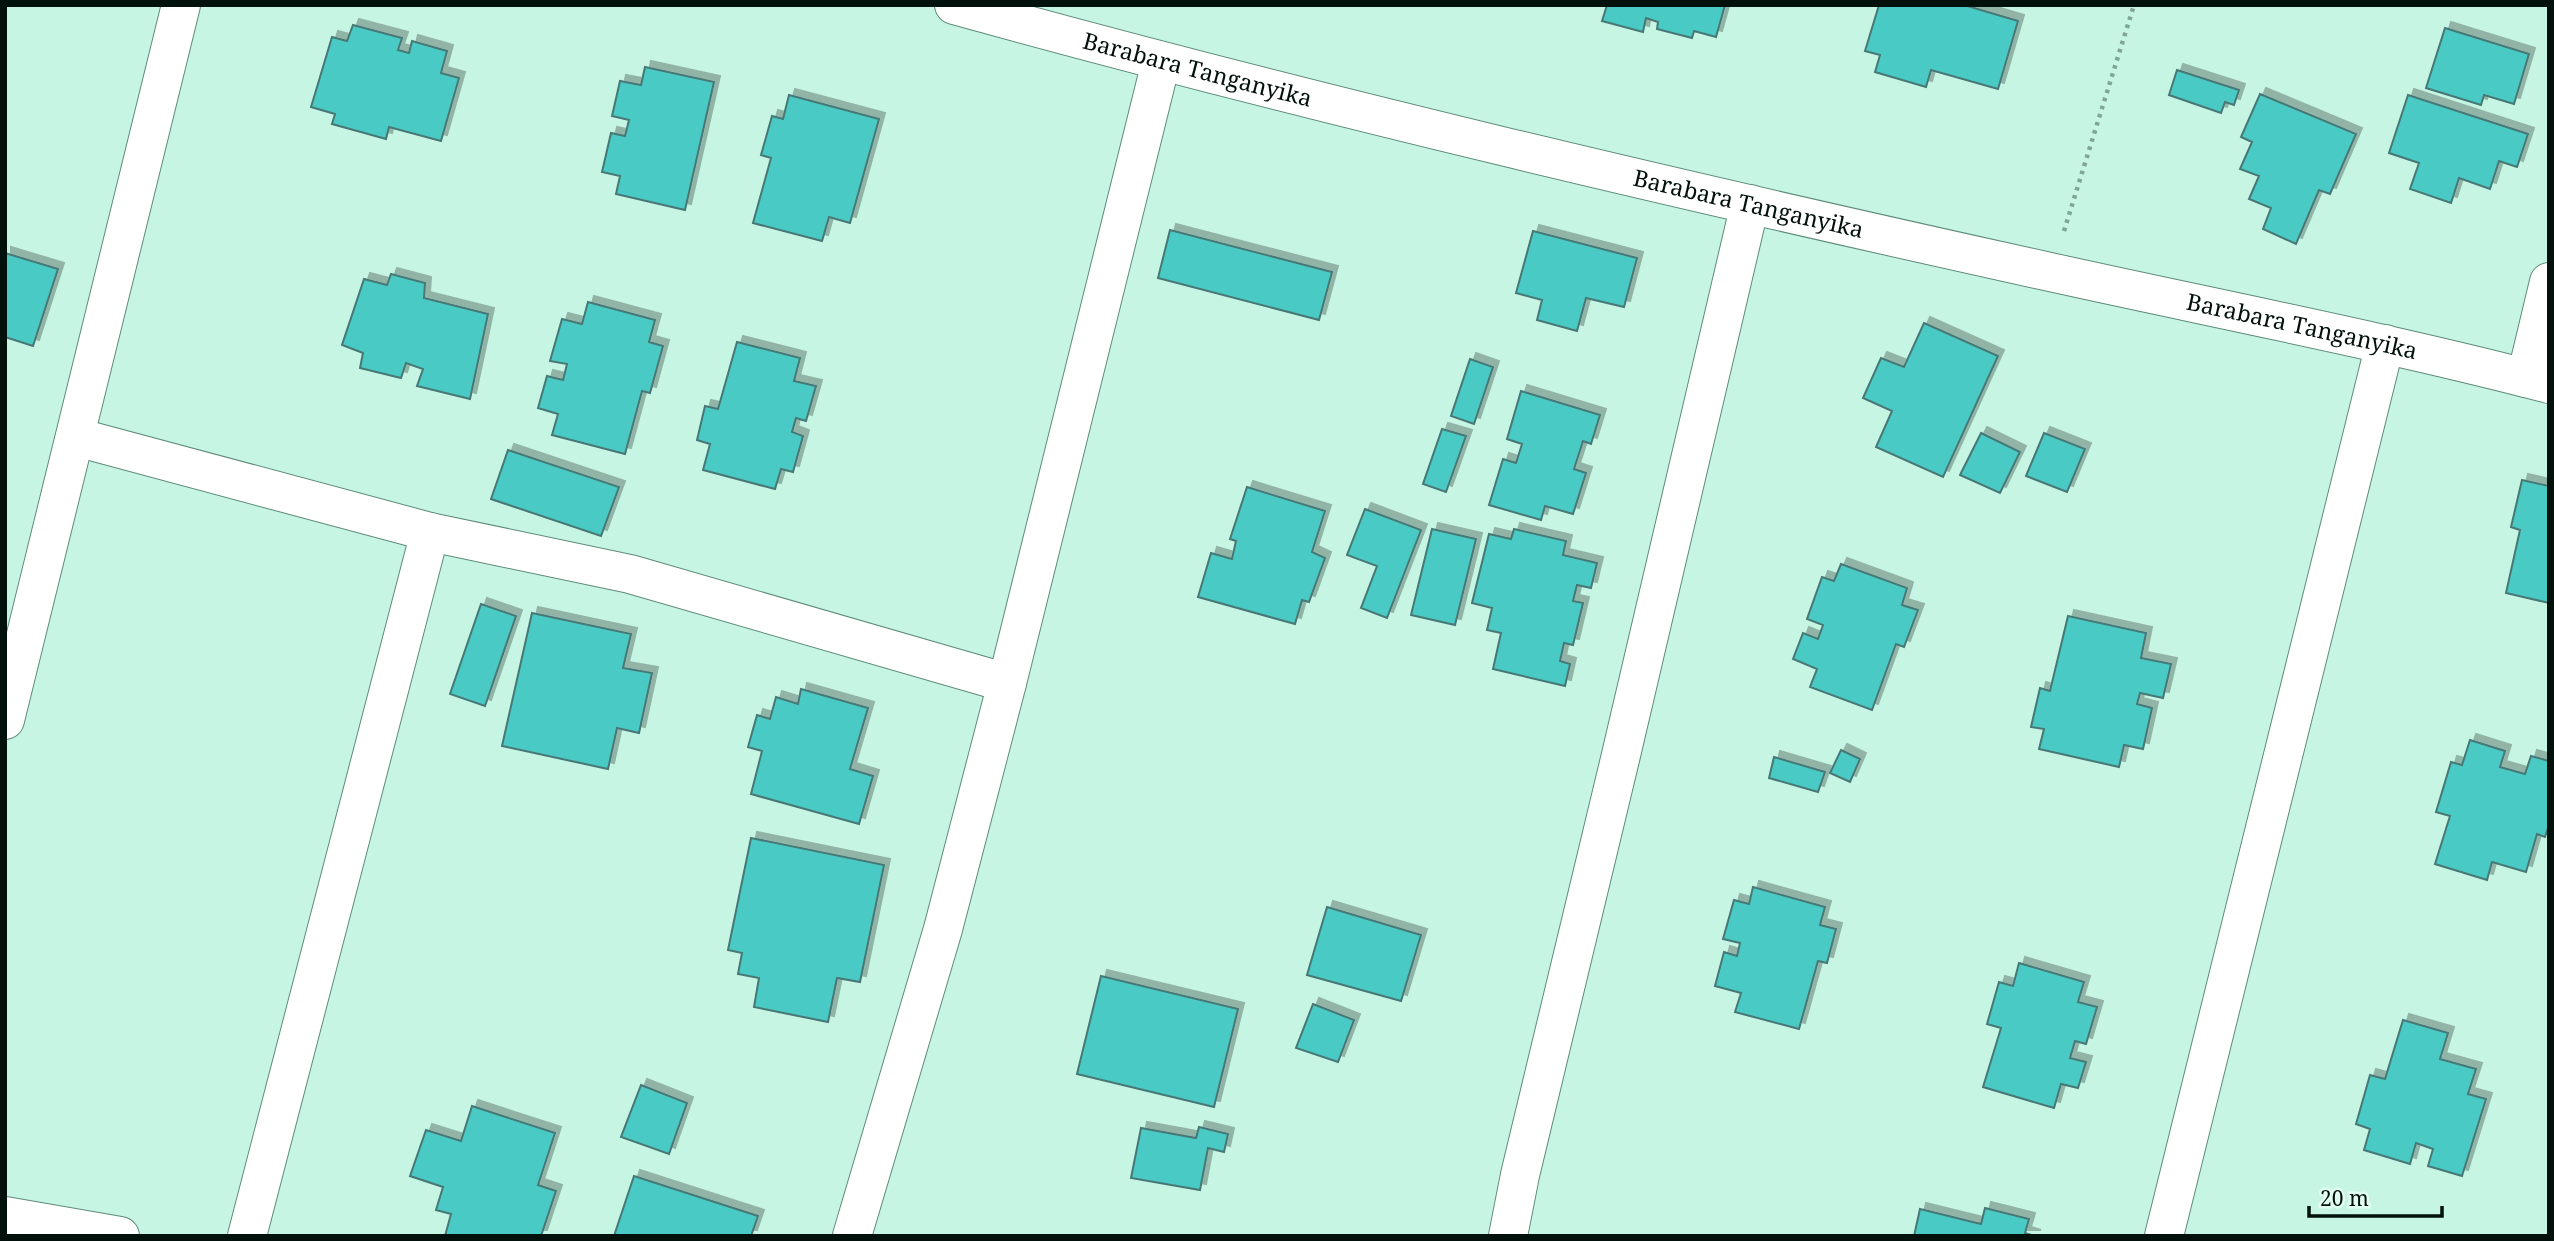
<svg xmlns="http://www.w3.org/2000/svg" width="2554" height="1241" font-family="'Noto Serif',serif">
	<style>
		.building { fill: #49cac4; stroke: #477875; stroke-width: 2; filter: url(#shadow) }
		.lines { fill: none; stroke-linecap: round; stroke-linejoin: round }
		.minor-casing { stroke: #5f8b7b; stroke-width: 40 }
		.path { stroke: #80a497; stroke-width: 4.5; stroke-dasharray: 3.5 5; stroke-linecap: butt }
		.minor { stroke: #fff; stroke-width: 38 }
		.labels { text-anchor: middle; stroke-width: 7; stroke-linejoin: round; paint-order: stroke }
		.street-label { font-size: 23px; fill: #02110c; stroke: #e2fef3 }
	</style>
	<defs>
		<filter id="shadow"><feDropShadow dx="6" dy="-6" stdDeviation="0" flood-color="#0004"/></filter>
	</defs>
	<rect width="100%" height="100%" fill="#c6f5e4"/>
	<path class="building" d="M1607,5H1725L1716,37L1694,31L1692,38L1657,29L1658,22L1646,18L1643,32L1602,21Z
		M1879,5H1964L2018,21L1998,89L1931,70L1926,87L1875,72L1880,55L1865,51Z
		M353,25L402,38L398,50L409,53L412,41L447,51L441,73L459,78L441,141L389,127L386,139L332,124L335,114L311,107L332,37L347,41Z
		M2445,28L2529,54L2514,104L2484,95L2481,105L2426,88Z
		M645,67L714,82L685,210L616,194L620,176L602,172L611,133L625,136L629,120L612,116L620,81L641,85Z
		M2177,70L2239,90L2234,105L2225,102L2221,113L2169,95Z
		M2260,94L2356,134L2330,194L2319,190L2296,244L2263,229L2271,208L2249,199L2259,176L2240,169L2252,142L2241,137Z
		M789,95L879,119L850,223L829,217L822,241L753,223L771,158L761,155L772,116L783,119Z
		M2408,95L2528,134L2517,167L2499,161L2490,189L2459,178L2451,203L2410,189L2419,163L2389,153Z
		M1170,230L1332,272L1319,320L1158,278Z
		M1533,231L1637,258L1624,307L1586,298L1577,331L1537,320L1542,300L1516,293Z
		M5,253L58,269L33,346L5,337Z
		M391,274L425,283L424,298L488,314L470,399L417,386L423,369L406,363L401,378L360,368L363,353L342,345L364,279L387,285Z
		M588,302L655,320L649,342L663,346L650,393L642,391L625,454L552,435L558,414L538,408L547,376L563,380L567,364L550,361L562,319L582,324Z
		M1924,323L1998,356L1943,477L1876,447L1892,411L1863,398L1881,358L1904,367Z
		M737,342L800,358L794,381L816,386L806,421L796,418L792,432L803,436L793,472L781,469L775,489L703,470L710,444L697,440L705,406L718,409Z
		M1470,359L1493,367L1474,424L1451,416Z
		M1521,391L1600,415L1591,444L1583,441L1574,469L1586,473L1573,514L1545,506L1541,520L1489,505L1503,459L1516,463L1522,444L1507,439Z
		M1442,429L1466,436L1446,492L1423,484Z
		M1981,433L2020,452L2000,493L1960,475Z
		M2044,433L2085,449L2067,492L2026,476Z
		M508,450L619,487L601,536L491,499Z
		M2522,480L2549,486V603L2506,593L2520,530L2511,527Z
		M1247,487L1325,511L1312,552L1325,558L1309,602L1302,600L1295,624L1198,597L1211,553L1232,559L1236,541L1230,539Z
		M1365,509L1421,530L1387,618L1361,608L1377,566L1347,555Z
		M1432,529L1476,539L1455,625L1411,615Z
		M1514,529L1566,541L1563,555L1597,563L1591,588L1577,585L1573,601L1583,603L1573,645L1564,643L1560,661L1570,664L1565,686L1493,669L1501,633L1487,630L1492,608L1472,603L1489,534L1511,539Z
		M1841,564L1907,588L1902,605L1918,610L1904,647L1896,644L1872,710L1810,687L1817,669L1793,659L1803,633L1818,639L1823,625L1807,619L1822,577L1834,581Z
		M481,604L516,616L485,706L450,694Z
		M532,613L631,634L623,668L652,673L639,733L617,728L608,769L502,746Z
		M2068,616L2146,633L2141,658L2171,664L2163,698L2140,693L2137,704L2152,708L2143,749L2124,745L2119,767L2039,749L2044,729L2031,727L2040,688L2050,691Z
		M801,689L868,708L850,769L873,776L859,824L751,794L762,751L748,747L757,715L770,719L776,697L798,704Z
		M2470,740L2505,751L2500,767L2525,774L2531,756L2549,761V825L2545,837L2537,834L2526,872L2492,862L2487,880L2435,864L2450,816L2436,812L2451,762L2462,765Z
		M1841,750L1860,759L1850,782L1830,773Z
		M1774,757L1825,772L1818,792L1769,778Z
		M751,838L884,865L860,982L837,978L828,1022L754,1007L759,978L738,974L742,953L728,950Z
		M1753,887L1825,907L1820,925L1836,929L1827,963L1818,961L1799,1029L1735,1012L1741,993L1715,986L1724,952L1737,956L1740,943L1723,939L1734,900L1749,904Z
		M1327,907L1421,935L1401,1001L1307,975Z
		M2019,963L2084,982L2078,1002L2097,1007L2086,1044L2075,1041L2070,1058L2086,1062L2078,1088L2061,1084L2054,1108L1983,1087L2001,1028L1987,1024L1999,982L2013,986Z
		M1101,976L1238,1009L1214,1107L1077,1074Z
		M1313,1004L1354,1020L1338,1062L1296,1048Z
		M2403,1020L2448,1033L2440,1059L2476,1069L2468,1094L2486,1099L2462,1176L2428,1166L2433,1149L2416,1143L2410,1164L2364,1150L2370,1129L2356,1124L2370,1075L2385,1079Z
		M641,1085L687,1103L669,1154L621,1137Z
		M472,1106L555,1133L538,1185L556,1191L541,1236H445L451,1214L436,1210L443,1187L410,1176L426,1130L461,1141Z
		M1199,1127L1228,1134L1224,1152L1208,1148L1200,1190L1131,1178L1141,1128L1196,1138Z
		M634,1176L758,1216L751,1236H614Z
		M1985,1208L2029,1219L2025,1233L2035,1236H1914L1920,1209L1981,1224Z"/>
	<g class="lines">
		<defs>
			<g id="minor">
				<path id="s1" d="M954,5C1316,105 1683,191 2050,272C2217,309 2384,341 2549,384"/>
				<path d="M2526,378L2549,282"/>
				<path d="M76,437L430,532L630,574L1007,683"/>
				<path d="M5,720L181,5"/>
				<path d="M5,1216L120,1236"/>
				<path d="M247,1236L430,532"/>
				<path d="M852,1236L943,929L1007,683L1161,62"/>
				<path d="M1508,1236L1520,1175L1621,755L1750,204"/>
				<path d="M2164,1236L2385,344"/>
			</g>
		</defs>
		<use href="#minor" class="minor-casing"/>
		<path class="path" d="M2064,231L2134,5"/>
		<use href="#minor" class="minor"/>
	</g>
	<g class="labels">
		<g class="street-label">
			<text dy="8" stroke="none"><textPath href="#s1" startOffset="252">Barabara Tanganyika</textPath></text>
			<text dy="8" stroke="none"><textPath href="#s1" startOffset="819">Barabara Tanganyika</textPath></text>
			<text dy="8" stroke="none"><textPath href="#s1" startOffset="1386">Barabara Tanganyika</textPath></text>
		</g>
	</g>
	<rect width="2554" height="1241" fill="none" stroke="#02110c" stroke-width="14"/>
	<path d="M2309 1206v10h133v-10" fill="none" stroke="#02110c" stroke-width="3.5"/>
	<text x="2320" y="1206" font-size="21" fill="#02110c" stroke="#e2fef3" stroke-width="5" paint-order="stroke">20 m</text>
</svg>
